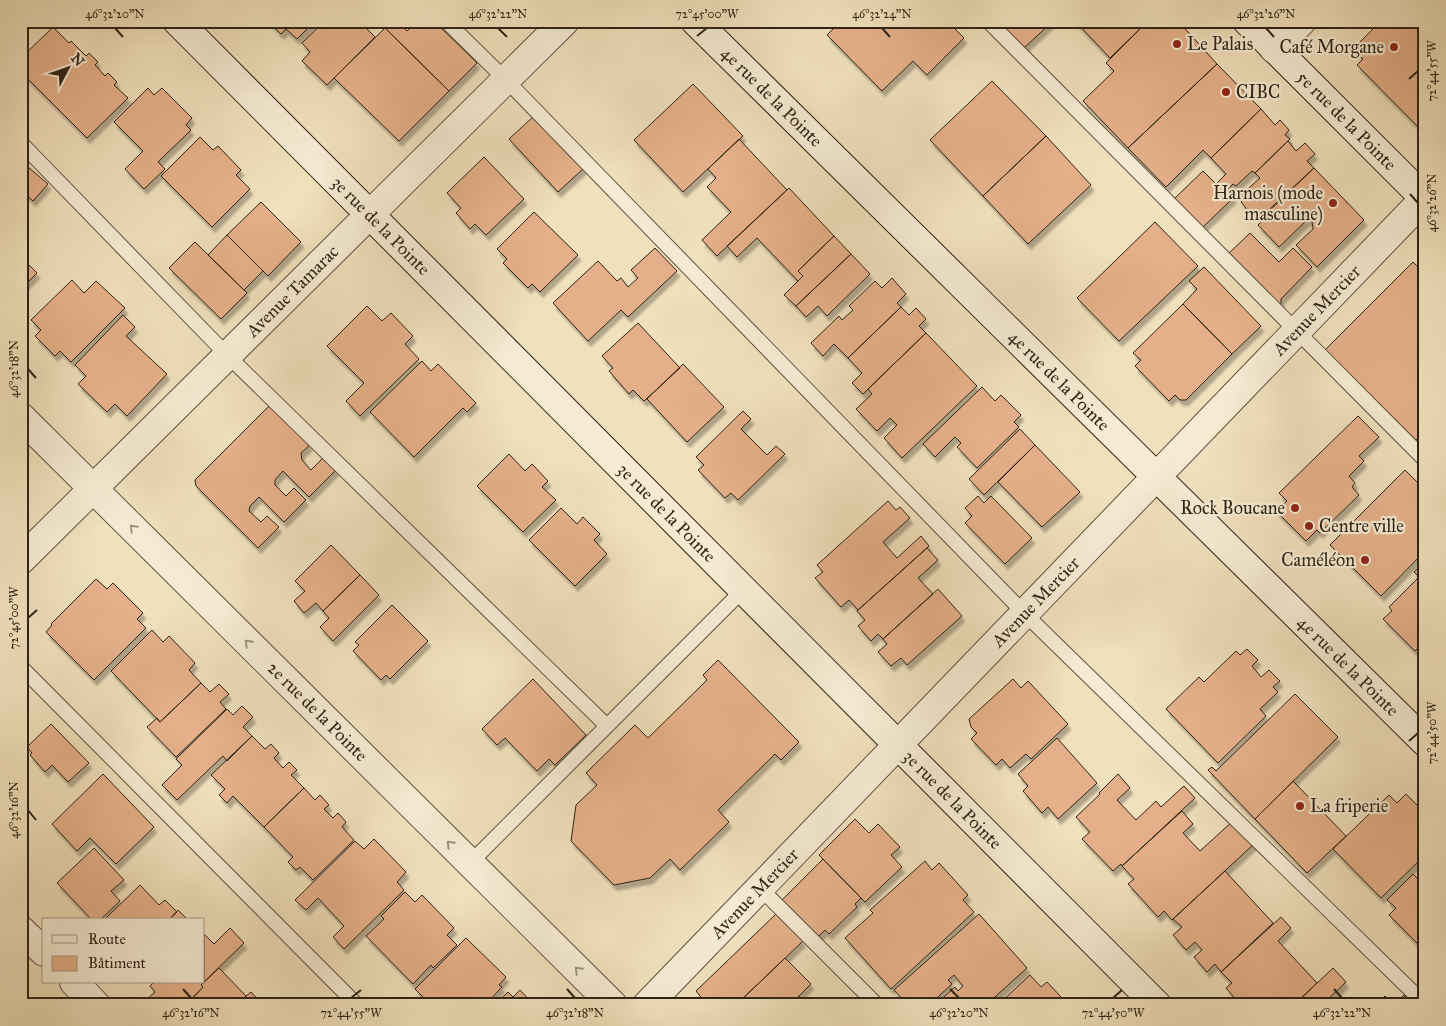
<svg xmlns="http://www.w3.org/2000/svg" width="1446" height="1026" font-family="'IM FELL Great Primer',serif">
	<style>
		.building { fill: #e5b089; stroke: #2e2316; filter: url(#shadow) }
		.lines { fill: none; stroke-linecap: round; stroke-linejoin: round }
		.lane-casing { stroke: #5e5240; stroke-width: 16 }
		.street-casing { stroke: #5e5240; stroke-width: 30 }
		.secondary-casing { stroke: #2e2316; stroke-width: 30 }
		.lane { stroke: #f5ebd3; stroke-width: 14 }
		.street { stroke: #f5ebd3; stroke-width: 28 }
		.secondary { stroke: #f5ebd3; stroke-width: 28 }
		.oneway { stroke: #9b917e }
		.ticks { fill: none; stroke: #2e2316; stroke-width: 2 }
		.poi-dot { fill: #8f2418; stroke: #f5ebd3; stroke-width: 2 }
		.labels { text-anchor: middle; stroke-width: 4.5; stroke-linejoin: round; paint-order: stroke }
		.poi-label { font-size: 18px; fill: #2e2316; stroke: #f5ebd3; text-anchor: start }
		.street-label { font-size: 18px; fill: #2e2316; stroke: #f5ebd3 }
		.neatline { fill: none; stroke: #2e2316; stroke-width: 2 }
		.ticks-label { font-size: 12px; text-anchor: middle; fill: #2e2316 }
	</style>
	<defs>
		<filter id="shadow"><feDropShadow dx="3" dy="5.5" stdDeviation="1" flood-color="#0004"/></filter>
	</defs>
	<rect width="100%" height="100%" fill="#f0e0bc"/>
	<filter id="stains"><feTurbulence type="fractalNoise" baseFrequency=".004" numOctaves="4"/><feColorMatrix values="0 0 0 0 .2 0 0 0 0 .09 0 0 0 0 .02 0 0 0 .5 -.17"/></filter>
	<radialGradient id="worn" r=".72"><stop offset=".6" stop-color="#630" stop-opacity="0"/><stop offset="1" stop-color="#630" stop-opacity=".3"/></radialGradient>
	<path class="building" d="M268,21H315L297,39L286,29L281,34Z
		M325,21H359L375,37L327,85L302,61L310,52L302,43Z
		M391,21H397L407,31L418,21H434L477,63L449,91L385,28Z
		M841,21H947L964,38L927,75L913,61L882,91L827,35Z
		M998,21H1053L1024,48Z
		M1075,21H1148L1110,58Z
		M1148,21H1178L1217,64L1128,148L1083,101L1114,71L1106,63Z
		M1381,21H1425V134L1357,65L1363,59L1353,49Z
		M53,27L69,43L71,41L86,56L89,53L98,62L95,65L105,76L108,73L117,82L114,85L128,98L87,138L21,72V58Z
		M385,28L449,91L399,141L334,78Z
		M1217,64L1261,109L1211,158L1203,150L1166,187L1128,148Z
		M992,81L1046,136L983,196L930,140Z
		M693,84L743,136L683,192L634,140Z
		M148,88L154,95L162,88L192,118L186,125L191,130L158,162L165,169L144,189L125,169L143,151L114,122Z
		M1261,109L1275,125L1280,120L1289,130L1285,135L1290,139L1255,173L1252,171L1236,186L1233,184L1227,190L1234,197L1202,228L1174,199L1203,171L1216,184L1226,174L1211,158Z
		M534,116L584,168L558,192L509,139Z
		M1046,136L1091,185L1028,244L983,196Z
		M200,137L213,150L218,146L241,170L236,175L250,189L212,227L161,176Z
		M739,139L787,190L717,256L702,240L731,212L707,187L716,178L708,169Z
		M1288,141L1296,151L1305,143L1315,154L1307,161L1314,168L1262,216L1255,209L1250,213L1241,202L1245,198L1241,195L1260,178L1255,173Z
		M484,157L524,199L486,235L475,224L470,229L456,213L461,208L447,193Z
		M21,161L48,184L33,201L24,193L21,196Z
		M1314,168L1364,220L1317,267L1296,245L1313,229L1312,221H1306L1279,247L1258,225L1267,216L1266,214Z
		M789,188L834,236L798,271L803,276L798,281L757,238L737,257L727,246Z
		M261,202L301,242L268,276L227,235Z
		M534,212L578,255L540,292L532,284L528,288L503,263L507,259L497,249Z
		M1155,222L1198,266L1119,341L1077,298Z
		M1250,233L1279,262L1293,248L1312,267L1281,299V305L1277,309L1226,256Z
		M227,235L263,271L244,290L208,255Z
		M834,236L851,254L796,306L784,295L803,276L798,271Z
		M195,242L247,293L221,319L169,268Z
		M655,248L677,271L628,317L621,310L588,341L553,303L598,261L617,281L621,278L628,287L638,278L631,270Z
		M851,254L870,274L827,316L818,306L806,317L796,306Z
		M21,257L37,273L21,289Z
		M1413,262L1425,274V432L1416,440L1325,350Z
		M1204,267L1261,326L1232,354L1183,304L1197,289L1189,281Z
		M892,278L906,294L897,303L901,307L848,358L834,344L823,356L811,343L839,316L842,320L853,310L849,306L875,281L882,288Z
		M72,280L84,293L96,281L125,308L71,362L60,351L55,356L35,336L41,330L31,320Z
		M1183,304L1232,354L1186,400H1180L1175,395L1169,401L1135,366L1141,360L1133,353Z
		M367,306L382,321L391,313L413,336L405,344L419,359L360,416L346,401L364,383L327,346Z
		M901,307L909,315L916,308L926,319L919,326L926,333L863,394L852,383L862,373L848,358Z
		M123,315L135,327L126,336L167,374L127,416L115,404L107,412L78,384L86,376L75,365Z
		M638,323L680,368L644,401L633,390L629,394L609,371L613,368L602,356Z
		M926,333L977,386L902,458L884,438L897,425L890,418L877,431L856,409L872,394L868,389Z
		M422,361L431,371L438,364L476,403L467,412L463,408L414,457L370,412Z
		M683,364L724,407L687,442L647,399Z
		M982,387L995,401L1001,395L1021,415L1014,422L1019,427L977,468L957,447L961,443L955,437L935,457L923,444Z
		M270,405L310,445L301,453L302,460L311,470L324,457L336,470L309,497L283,471L275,480V485L286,496L294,488L306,500L284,522L259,497L250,506L249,511L261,522L267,516L279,527L258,548L196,486L195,480Z
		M743,411L751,419L741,429L767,455L776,446L785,454L738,500L731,493L725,498L698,470L704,465L696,457Z
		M1358,416L1379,437L1359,456L1364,461L1349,476L1355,483L1352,487L1359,495L1320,533L1317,530L1306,541L1276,511L1287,501L1279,493Z
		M1020,429L1035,445L984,495L969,479Z
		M1035,445L1080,492L1042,527L998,482Z
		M509,454L525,471L532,464L548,481L542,487L556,500L523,532L477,486Z
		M1405,470L1425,490V551L1381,596L1330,545Z
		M978,496L984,503L991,496L1032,538L1005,564L965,523L972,516L965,508Z
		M888,501L896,510L900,507L910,518L883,542L897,558L921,536L929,546L858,610L849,600L841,607L815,578L823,572L817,565Z
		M561,508L577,524L583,517L600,534L594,540L607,554L575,586L529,540Z
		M331,545L360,575L323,611L316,603L304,613L294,601L305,591L295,581Z
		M927,548L938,560L918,578L933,594L883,639L878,634L871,641L858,626L865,620L857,611Z
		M1425,562V646L1422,644L1415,651L1383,619L1392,611L1389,607L1419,577L1414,572Z
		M360,575L379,595L333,641L320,627L329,618L323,611Z
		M96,579L107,589L113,583L143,613L137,619L146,628L94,680L46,632L52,625L51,624Z
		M938,589L962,616L907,665L901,658L891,666L878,652L887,644L883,639Z
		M392,605L428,641L390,679L386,675L381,680L353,651L359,645L355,642Z
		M152,630L163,642L169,636L195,663L189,670L201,683L160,722L111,671Z
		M1247,649L1258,660L1252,666L1261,677L1269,670L1280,681L1273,687L1278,692L1260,709L1266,716L1218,763L1166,709L1199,677L1204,682L1236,651L1240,655Z
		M718,660L799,742L781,760L775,754L718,810L729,822L680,870L670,859L650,878L614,885L571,841L576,805L597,785L586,773L635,725L648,738L707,680L703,675Z
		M533,679L586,735L555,765L549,759L537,771L505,738L497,745L482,729Z
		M1013,679L1021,688L1028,681L1068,724L1031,759L1026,754L1010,768L1002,759L996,765L971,739L977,733L971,727L969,719Z
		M201,683L210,692L219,684L229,694L220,702L226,709L176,757L147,727L157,718L160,722Z
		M1295,694L1338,737L1255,819L1208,770L1212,767L1216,771Z
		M242,706L253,717L243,727L252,736L227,761L223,756L177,800L162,785L182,765L176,759L227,709L233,715Z
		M51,724L89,763L68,782L52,765L45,772L30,755L32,753L27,747Z
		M252,736L265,749L271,744L279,753L274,758L283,768L289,762L297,770L291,775L304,788L264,827L233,796L227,803L219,795L225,789L211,775Z
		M1057,738L1097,783L1058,819L1048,807L1042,813L1023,791L1028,786L1018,774Z
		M103,774L154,827L116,864L90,838L77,851L52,824Z
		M1118,774L1130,788L1117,800L1136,820L1156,801L1161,807L1184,786L1195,798L1122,866L1121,864L1113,871L1082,839L1090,832L1076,817L1100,794L1099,793Z
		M1293,781L1346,836L1307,873L1255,819Z
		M304,788L315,800L320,795L329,805L324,809L333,818L338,813L346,822L342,827L354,840L313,880L300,867L296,870L288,862L293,857L264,827Z
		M1406,794L1425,813V855L1381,898L1333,849L1389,795L1397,803Z
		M1182,811L1193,824L1183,833L1200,851L1234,820L1255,843L1172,920L1164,911L1158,917L1128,884L1134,879L1122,866Z
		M855,819L869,833L878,824L900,847L891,855L902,867L865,902L819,855Z
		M374,839L406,872L397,882L404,890L344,949L333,937L344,926L318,898L306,910L295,900L355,841L364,849Z
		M94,848L124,880L111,891L120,901L100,920H92L57,883Z
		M823,859L861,898L855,904L857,907L829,934L825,930L817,938L781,901Z
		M925,861L932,870L939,863L968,895L963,900L974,912L891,989L845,938L873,913L870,910Z
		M1225,871L1273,923L1221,972L1215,964L1207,972L1194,957L1202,950L1195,942L1186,950L1173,935L1182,927L1173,919Z
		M1413,874L1421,882L1425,879V951L1389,915L1396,908L1387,900Z
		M140,885L159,905L165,900L177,912L169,920H104Z
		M405,892L415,902L422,895L454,928L447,935L457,945L433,968L431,965L413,984L366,936L384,919L381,916Z
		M178,910L188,920H169Z
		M776,914L803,941L736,1005H700L704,1001L696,991Z
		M979,914L1027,968L986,1005H935L955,987L958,991L963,986L954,975L948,980L952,984L929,1005H917L911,998L906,1003L894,990Z
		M1281,917L1291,928L1278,941L1317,983L1294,1005H1241L1226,988L1232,983L1221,972Z
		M230,928L244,943L204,982V934L214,944Z
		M466,938L506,977L499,985L502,987L485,1005H431L415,989Z
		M785,958L811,984L790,1005H736Z
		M219,968L246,996L238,1005H186L203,987L201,985Z
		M1333,968L1346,982L1327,1000L1331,1005H1294Z
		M1030,975L1041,987L1047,982L1062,998L1056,1003L1058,1005L1064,1000L1068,1005H998Z
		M154,982H204L201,985L203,987L186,1005H150L146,1000L155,992L150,986Z
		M520,990L534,1005H495L508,992L513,997Z
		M251,992L263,1005H238L246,996Z
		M1404,995L1413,1005H1394Z
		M799,996L804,1005H790Z
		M1385,996L1393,1005H1376Z"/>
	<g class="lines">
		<defs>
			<path id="lane" d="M446,21L506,80L1025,614L1425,1004
				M988,21L1425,460
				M21,143L228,356L607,726
				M21,667L357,1005
				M470,863L743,590
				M760,888L877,1005"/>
			<g id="street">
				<path d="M1274,49L1302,21"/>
				<path id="s1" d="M21,417L613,1005"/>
				<path id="s2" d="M21,560L565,21"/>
				<path d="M21,930L44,952"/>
				<path d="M74,982L96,1005"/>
				<path id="s3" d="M647,1005L1424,199"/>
			</g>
			<g id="secondary">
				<path id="s4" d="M177,21L1157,1005"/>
				<path id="s5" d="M695,21L1425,742"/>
				<path id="s6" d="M1247,21L1425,199"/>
			</g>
		</defs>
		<use href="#lane" class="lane-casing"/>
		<use href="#street" class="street-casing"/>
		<use href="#secondary" class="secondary-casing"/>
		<use href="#lane" class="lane"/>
		<use href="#street" class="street"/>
		<use href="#secondary" class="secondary"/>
	</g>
	<defs><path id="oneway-chevron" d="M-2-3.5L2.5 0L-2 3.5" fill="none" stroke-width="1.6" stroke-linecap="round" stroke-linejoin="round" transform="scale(1.25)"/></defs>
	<g class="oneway">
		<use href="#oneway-chevron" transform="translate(133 528) rotate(-135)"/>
		<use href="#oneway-chevron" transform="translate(248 643) rotate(-135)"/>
		<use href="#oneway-chevron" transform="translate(450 844) rotate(-135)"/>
		<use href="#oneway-chevron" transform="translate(578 970) rotate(-135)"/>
	</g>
	<path class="ticks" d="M115,28L123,37M498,28L507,37M882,28L890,37M1266,28L1274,37M697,36L707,28M1409,79L1418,71M1410,194L1418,203M28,369L36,378M28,618L37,610M1409,741L1418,733M28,810L36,820M183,989L191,998M567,989L575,998M950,989L959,998M1334,989L1342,998M351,998L361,990M1113,998L1122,990"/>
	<g class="poi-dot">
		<circle cx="1177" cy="44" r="5"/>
		<circle cx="1394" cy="47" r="5"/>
		<circle cx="1226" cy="92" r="5"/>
		<circle cx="1333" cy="203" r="5"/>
		<circle cx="1295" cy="508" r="5"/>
		<circle cx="1309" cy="526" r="5"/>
		<circle cx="1365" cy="560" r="5"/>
		<circle cx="1300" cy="806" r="5"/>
	</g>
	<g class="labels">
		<g class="poi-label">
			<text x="1187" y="50">Le Palais</text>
			<text x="1384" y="53" text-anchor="end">Café Morgane</text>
			<text x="1236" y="98">CIBC</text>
			<text x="1323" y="199" text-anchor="end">Harnois (mode<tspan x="1323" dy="21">masculine)</tspan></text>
			<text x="1285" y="514" text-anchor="end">Rock Boucane</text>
			<text x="1319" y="532">Centre ville</text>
			<text x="1355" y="566" text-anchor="end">Caméléon</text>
			<text x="1310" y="812">La friperie</text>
		</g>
		<g class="street-label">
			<text dy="6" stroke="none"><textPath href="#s5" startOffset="108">4e rue de la Pointe</textPath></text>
			<text dy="6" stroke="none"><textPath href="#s6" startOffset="141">5e rue de la Pointe</textPath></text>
			<text dy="6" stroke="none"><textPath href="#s4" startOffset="289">3e rue de la Pointe</textPath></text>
			<text dy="6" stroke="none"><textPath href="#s2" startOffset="382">Avenue Tamarac</textPath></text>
			<text dy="6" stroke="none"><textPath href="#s3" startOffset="965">Avenue Mercier</textPath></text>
			<text dy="6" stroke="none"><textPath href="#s5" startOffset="512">4e rue de la Pointe</textPath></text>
			<text dy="6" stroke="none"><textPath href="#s4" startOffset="694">3e rue de la Pointe</textPath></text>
			<text dy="6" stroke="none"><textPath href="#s3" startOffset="560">Avenue Mercier</textPath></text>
			<text dy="6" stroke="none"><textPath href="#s5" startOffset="918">4e rue de la Pointe</textPath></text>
			<text dy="6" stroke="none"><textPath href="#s1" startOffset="418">2e rue de la Pointe</textPath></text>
			<text dy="6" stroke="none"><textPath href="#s4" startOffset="1099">3e rue de la Pointe</textPath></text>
			<text dy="6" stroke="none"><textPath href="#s3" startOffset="155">Avenue Mercier</textPath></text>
		</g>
	</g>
	<rect width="1446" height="1026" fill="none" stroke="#f0e0bc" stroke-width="55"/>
	<rect x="42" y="918" width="162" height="65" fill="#f5ebd3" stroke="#a59b87"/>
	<rect x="52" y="935" width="25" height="8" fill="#f5ebd3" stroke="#a59b87"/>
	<text x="88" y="944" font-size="15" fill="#2e2316">Route</text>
	<rect x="52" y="956" width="25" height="15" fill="#e5b089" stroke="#a59b87"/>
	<text x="88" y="968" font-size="15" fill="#2e2316">Bâtiment</text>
	<g transform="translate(68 68) rotate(49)" stroke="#f5ebd3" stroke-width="4" paint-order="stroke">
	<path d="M0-4L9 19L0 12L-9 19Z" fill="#2e2316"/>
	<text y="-8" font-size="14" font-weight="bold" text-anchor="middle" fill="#2e2316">N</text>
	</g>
	<rect x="28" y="28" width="1390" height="970" class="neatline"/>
	<g class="ticks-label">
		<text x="115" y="18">46°32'20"N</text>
		<text x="498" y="18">46°32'22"N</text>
		<text x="707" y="18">72°45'00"W</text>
		<text x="882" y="18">46°32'24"N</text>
		<text x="1266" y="18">46°32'26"N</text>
		<text transform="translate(1432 71) rotate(-90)" y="4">72°44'55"W</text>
		<text transform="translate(1432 203) rotate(-90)" y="4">46°32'26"N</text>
		<text transform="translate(14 369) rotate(-90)" y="4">46°32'18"N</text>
		<text transform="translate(14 618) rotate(-90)" y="4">72°45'00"W</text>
		<text transform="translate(1432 733) rotate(-90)" y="4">72°44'50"W</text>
		<text transform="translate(14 810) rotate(-90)" y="4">46°32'16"N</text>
		<text x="191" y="1017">46°32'16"N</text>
		<text x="351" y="1017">72°44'55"W</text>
		<text x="575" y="1017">46°32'18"N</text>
		<text x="959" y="1017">46°32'20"N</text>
		<text x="1113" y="1017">72°44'50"W</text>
		<text x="1342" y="1017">46°32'22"N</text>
	</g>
	<rect width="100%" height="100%" filter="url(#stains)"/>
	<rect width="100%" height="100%" fill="url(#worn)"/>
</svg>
